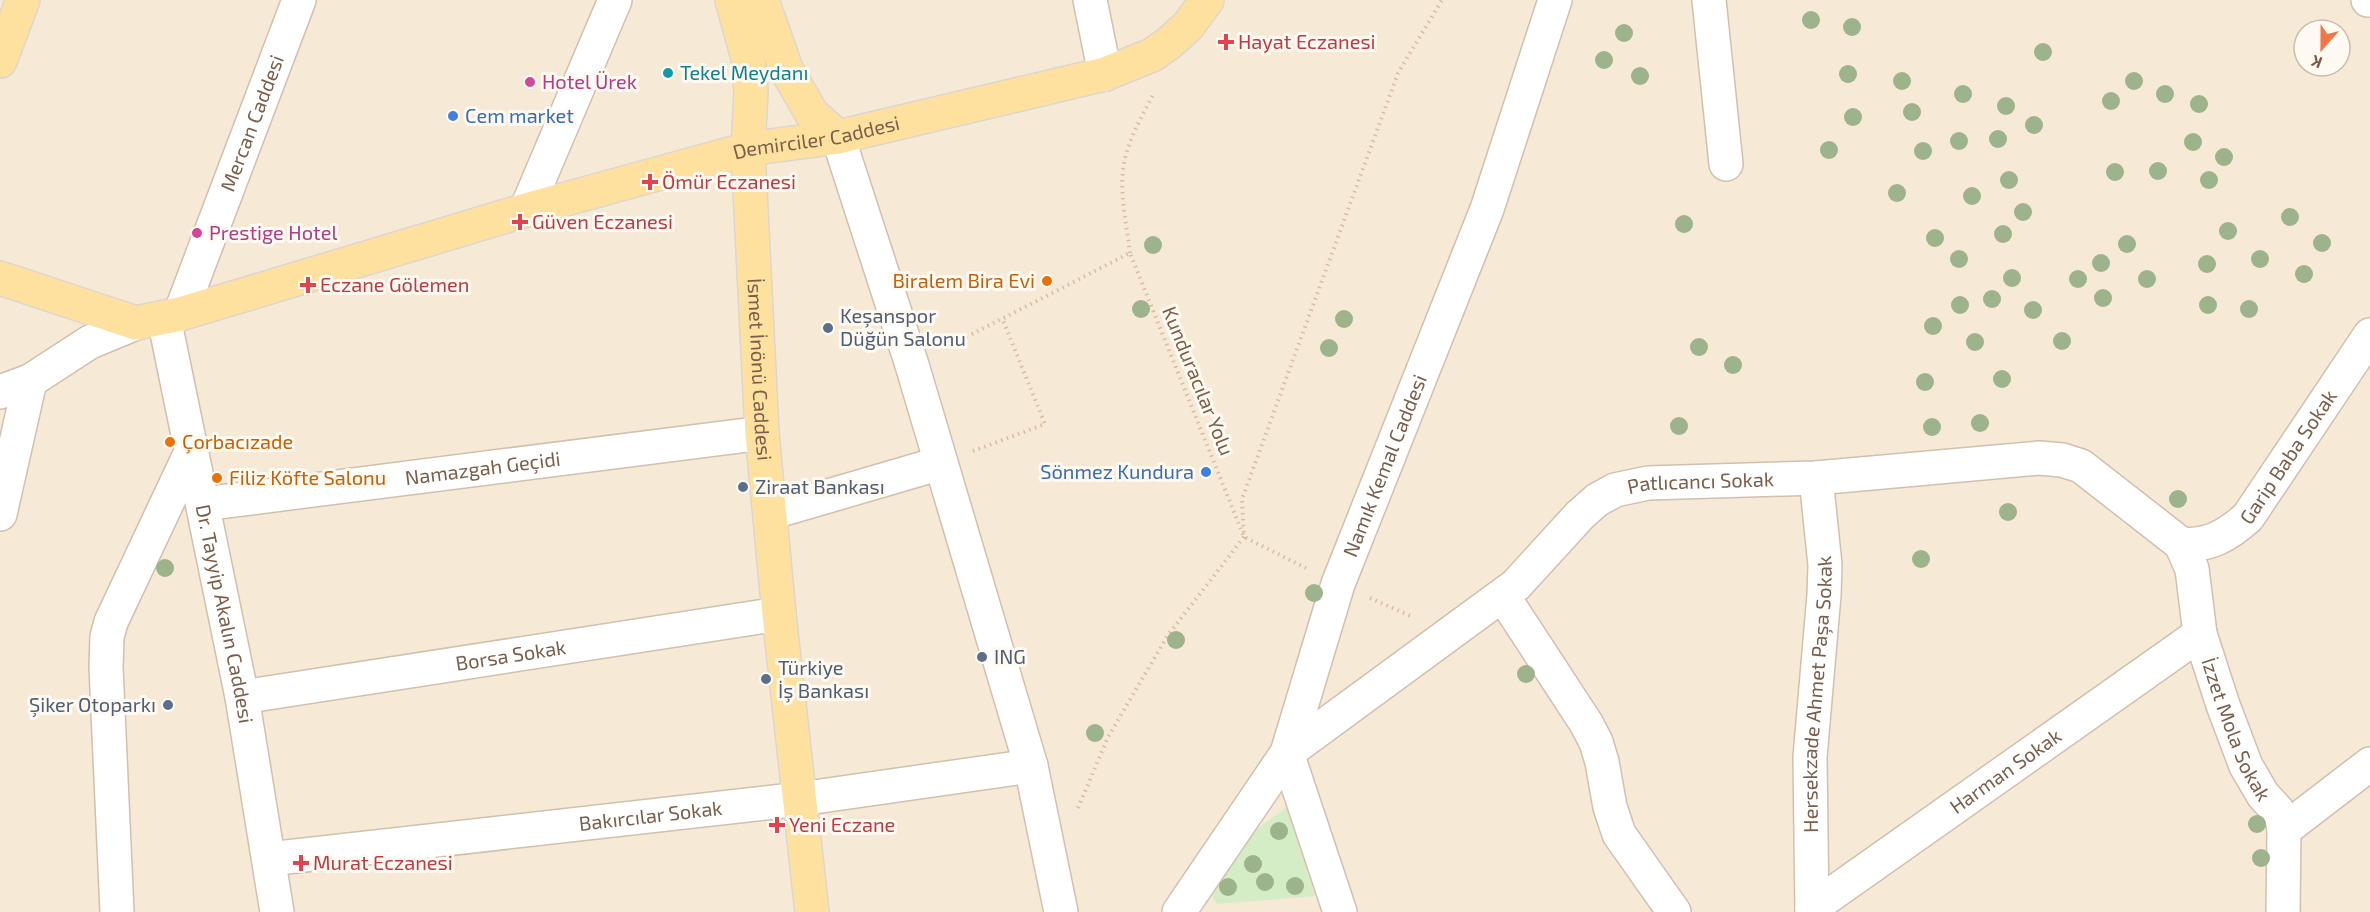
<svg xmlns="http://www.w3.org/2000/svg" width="2370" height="912" font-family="'Exo 2',sans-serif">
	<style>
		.residential { fill: #f6ead7; fill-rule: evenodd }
		.green { fill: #d4edc6 }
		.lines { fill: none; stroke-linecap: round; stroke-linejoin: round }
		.minor-casing { stroke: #d2bfae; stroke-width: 36 }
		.major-casing { stroke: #ddd5d0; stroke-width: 36 }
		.path { stroke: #dbbba1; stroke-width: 4; stroke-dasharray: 1.5 4.5; stroke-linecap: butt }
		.minor { stroke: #fff; stroke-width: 33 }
		.major { stroke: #ffe19f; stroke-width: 33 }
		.tree { fill: #9db38b }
		.health-dot { fill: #e0444e; stroke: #fffaf1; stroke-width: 2 }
		.culture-dot { fill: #0f9aa8; stroke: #fffaf1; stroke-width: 2 }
		.hotel-dot { fill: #d1479c; stroke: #fffaf1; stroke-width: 2 }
		.shop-dot { fill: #3f7fe0; stroke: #fffaf1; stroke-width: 2 }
		.food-dot { fill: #e8710a; stroke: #fffaf1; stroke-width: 2 }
		.service-dot { fill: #5c6f8a; stroke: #fffaf1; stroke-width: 2 }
		.labels { text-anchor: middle; stroke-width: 6; stroke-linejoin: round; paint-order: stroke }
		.health-label { font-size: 20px; fill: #be3a42; stroke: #fffaf1; text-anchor: start }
		.culture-label { font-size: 20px; fill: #0d838f; stroke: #fffaf1; text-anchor: start }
		.hotel-label { font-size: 20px; fill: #b23c85; stroke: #fffaf1; text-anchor: start }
		.shop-label { font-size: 20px; fill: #366cbe; stroke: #fffaf1; text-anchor: start }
		.street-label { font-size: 20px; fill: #7b5e4a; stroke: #fffaf1 }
		.food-label { font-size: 20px; fill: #c56008; stroke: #fffaf1; text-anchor: start }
		.service-label { font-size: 20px; fill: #4e5e75; stroke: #fffaf1; text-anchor: start }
	</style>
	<rect width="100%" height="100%" fill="#fef7ea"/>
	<path class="residential" d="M0,0H2370V912H0ZM2304,30H2340V66H2304Z"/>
	<path class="green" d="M1287,807L1315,896L1217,904L1211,895L1246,837Z"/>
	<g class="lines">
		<defs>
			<g id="minor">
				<path d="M1090,0L1105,74"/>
				<path d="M1709,0L1726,164"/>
				<path d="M2368,0H2370"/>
				<path d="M838,137L912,365L1031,766L1061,912"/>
				<path d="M526,210L615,0"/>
				<path id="s1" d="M180,314L299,0"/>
				<path id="s2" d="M164,318L242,697L277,912"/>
				<path d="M0,392L30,381L90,342L136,323"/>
				<path id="s3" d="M203,504L762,433"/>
				<path d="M770,513L941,463"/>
				<path d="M0,514L30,381"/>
				<path id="s4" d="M2181,544C2208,547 2228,535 2248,517L2370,335"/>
				<path d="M1503,596L1586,723L1596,742L1602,762L1610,807L1619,834L1674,912"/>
				<path id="s5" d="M242,697L779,614"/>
				<path d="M2284,830L2370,764"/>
				<path id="s6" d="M269,859L800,799L1031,766"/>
				<path id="s7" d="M1812,908L2200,634"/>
				<path d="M117,912L106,667L107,637L111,622L192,450"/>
				<path id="s8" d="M1179,912L1287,753L1338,584L1487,209L1555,0"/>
				<path id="s9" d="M1340,912L1287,753L1516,585L1580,515L1597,500L1615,490L1648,483L1816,478L2039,458L2062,460L2081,466L2181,544L2192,569L2200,634L2223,705L2246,766L2263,795L2277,810L2282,819L2284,830L2283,912"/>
				<path id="s10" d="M1812,912L1810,757L1824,595L1825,565L1816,478"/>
			</g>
			<g id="major">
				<path id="s11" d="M732,0L748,58L751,91L748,149L762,433L779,614L812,912"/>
				<path d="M762,0L786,69L812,114L838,137"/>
				<path d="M0,61L23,0"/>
				<path id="s12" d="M0,278L136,323L180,314L526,210L748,149L838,137L1105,74L1152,55L1169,43L1188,26L1207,0"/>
			</g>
		</defs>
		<use href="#minor" class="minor-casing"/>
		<use href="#major" class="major-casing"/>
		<path class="path" d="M1130,253C1127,226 1120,198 1123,170C1126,143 1142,116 1154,93
			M945,348L1130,253L1244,537L1306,568
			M973,451L1045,424L1002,318
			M1370,598L1413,617
			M1078,808L1108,737L1168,635L1244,537L1242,499L1398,73L1442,0"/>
		<use href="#minor" class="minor"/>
		<use href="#major" class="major"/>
	</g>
	<g class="tree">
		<circle cx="1811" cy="20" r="9"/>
		<circle cx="1852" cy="27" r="9"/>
		<circle cx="1624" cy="33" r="9"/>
		<circle cx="2043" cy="52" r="9"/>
		<circle cx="1604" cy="60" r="9"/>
		<circle cx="1848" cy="74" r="9"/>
		<circle cx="1640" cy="76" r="9"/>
		<circle cx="1902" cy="81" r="9"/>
		<circle cx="2134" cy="81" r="9"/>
		<circle cx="1963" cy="94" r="9"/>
		<circle cx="2165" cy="94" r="9"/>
		<circle cx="2111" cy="101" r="9"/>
		<circle cx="2199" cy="104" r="9"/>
		<circle cx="2006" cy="106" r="9"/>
		<circle cx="1912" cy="112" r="9"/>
		<circle cx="1853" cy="117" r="9"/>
		<circle cx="2034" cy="125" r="9"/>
		<circle cx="1998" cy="139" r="9"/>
		<circle cx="1959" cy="141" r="9"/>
		<circle cx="2193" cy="142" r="9"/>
		<circle cx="1829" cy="150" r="9"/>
		<circle cx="1923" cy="151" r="9"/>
		<circle cx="2224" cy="157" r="9"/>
		<circle cx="2158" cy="171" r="9"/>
		<circle cx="2115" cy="172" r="9"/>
		<circle cx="2009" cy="180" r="9"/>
		<circle cx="2209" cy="180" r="9"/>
		<circle cx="1897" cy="193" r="9"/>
		<circle cx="1972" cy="196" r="9"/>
		<circle cx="2023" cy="212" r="9"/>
		<circle cx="2290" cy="217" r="9"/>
		<circle cx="1684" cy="224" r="9"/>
		<circle cx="2228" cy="231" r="9"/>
		<circle cx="2003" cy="234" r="9"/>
		<circle cx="1935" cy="238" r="9"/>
		<circle cx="2322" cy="243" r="9"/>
		<circle cx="2127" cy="244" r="9"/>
		<circle cx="1153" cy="245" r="9"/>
		<circle cx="1959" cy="259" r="9"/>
		<circle cx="2260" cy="259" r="9"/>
		<circle cx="2101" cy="263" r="9"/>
		<circle cx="2207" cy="264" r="9"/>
		<circle cx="2304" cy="274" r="9"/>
		<circle cx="2012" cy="278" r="9"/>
		<circle cx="2078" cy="279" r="9"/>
		<circle cx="2147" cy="279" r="9"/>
		<circle cx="2103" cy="298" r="9"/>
		<circle cx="1992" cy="299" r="9"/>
		<circle cx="1960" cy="305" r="9"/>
		<circle cx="2208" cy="305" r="9"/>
		<circle cx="1141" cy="309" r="9"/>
		<circle cx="2249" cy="309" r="9"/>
		<circle cx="2033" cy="310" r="9"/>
		<circle cx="1344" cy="319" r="9"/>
		<circle cx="1933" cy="326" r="9"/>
		<circle cx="2062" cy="341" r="9"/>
		<circle cx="1975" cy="342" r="9"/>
		<circle cx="1699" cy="347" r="9"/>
		<circle cx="1329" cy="348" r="9"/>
		<circle cx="1733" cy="365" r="9"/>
		<circle cx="2002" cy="379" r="9"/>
		<circle cx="1925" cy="382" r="9"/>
		<circle cx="1980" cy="423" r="9"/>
		<circle cx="1679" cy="426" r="9"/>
		<circle cx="1932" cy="427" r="9"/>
		<circle cx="2178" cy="499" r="9"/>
		<circle cx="2008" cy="512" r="9"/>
		<circle cx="1921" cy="559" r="9"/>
		<circle cx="165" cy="568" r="9"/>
		<circle cx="1314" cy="593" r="9"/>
		<circle cx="1176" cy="640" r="9"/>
		<circle cx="1526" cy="674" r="9"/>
		<circle cx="1095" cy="733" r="9"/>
		<circle cx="2257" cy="824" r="9"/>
		<circle cx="1279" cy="831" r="9"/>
		<circle cx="2261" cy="858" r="9"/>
		<circle cx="1253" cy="864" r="9"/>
		<circle cx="1265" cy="882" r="9"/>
		<circle cx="1295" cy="886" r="9"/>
		<circle cx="1228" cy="887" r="9"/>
	</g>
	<g class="health-dot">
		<path d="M1223 33h6v6h6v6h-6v6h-6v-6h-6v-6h6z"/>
		<path d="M647 173h6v6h6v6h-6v6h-6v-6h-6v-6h6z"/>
		<path d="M517 213h6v6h6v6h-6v6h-6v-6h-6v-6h6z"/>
		<path d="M305 276h6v6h6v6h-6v6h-6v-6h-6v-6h6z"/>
		<path d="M774 816h6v6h6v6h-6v6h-6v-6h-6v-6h6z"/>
		<path d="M298 854h6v6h6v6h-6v6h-6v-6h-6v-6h6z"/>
	</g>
	<circle class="culture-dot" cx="668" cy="73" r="6"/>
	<g class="hotel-dot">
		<circle cx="530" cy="82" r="6"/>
		<circle cx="197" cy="233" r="6"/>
	</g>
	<g class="shop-dot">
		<circle cx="453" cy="116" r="6"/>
		<circle cx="1206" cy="472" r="6"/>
	</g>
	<g class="food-dot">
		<circle cx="1047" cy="281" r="6"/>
		<circle cx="170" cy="442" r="6"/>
		<circle cx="217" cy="478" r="6"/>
	</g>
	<g class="service-dot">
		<circle cx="828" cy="328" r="6"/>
		<circle cx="743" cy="487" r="6"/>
		<circle cx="982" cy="657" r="6"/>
		<circle cx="766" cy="679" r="6"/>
		<circle cx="168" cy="705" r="6"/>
	</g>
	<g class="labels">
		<g class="health-label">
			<text x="1238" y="49">Hayat Eczanesi</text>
			<text x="662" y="189">Ömür Eczanesi</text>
			<text x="532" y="229">Güven Eczanesi</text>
			<text x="320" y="292">Eczane Gölemen</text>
			<text x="789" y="832">Yeni Eczane</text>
			<text x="313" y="870">Murat Eczanesi</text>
		</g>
		<g class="culture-label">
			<text x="680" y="80">Tekel Meydanı</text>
		</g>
		<g class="hotel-label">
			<text x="542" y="89">Hotel Ürek</text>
			<text x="209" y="240">Prestige Hotel</text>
		</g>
		<g class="shop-label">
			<text x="465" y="123">Cem market</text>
			<text x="1194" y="479" text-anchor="end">Sönmez Kundura</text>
		</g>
		<g class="street-label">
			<text dy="7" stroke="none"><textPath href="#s1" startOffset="204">Mercan Caddesi</textPath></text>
			<text dy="7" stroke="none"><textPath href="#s12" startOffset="849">Demirciler Caddesi</textPath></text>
			<text dy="7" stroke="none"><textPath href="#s11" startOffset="372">İsmet İnönü Caddesi</textPath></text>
			<text transform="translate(1198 381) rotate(68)" y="7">Kunduracılar Yolu</text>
			<text dy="7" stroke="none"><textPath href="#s4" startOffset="147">Garip Baba Sokak</textPath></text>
			<text dy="7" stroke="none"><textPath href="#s8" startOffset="496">Namık Kemal Caddesi</textPath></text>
			<text dy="7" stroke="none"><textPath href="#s3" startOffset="282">Namazgah Geçidi</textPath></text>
			<text dy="7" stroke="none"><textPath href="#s9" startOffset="676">Patlıcancı Sokak</textPath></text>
			<text dy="7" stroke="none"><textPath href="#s2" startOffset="302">Dr. Tayyip Akalın Caddesi</textPath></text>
			<text dy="7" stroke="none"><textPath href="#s5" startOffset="272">Borsa Sokak</textPath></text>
			<text dy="7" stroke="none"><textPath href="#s10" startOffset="218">Hersekzade Ahmet Paşa Sokak</textPath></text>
			<text dy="7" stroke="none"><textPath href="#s9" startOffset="1380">İzzet Mola Sokak</textPath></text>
			<text dy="7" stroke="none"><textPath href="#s7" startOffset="237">Harman Sokak</textPath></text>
			<text dy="7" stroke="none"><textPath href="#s6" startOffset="384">Bakırcılar Sokak</textPath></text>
		</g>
		<g class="food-label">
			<text x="1035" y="288" text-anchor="end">Biralem Bira Evi</text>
			<text x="182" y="449">Çorbacızade</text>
			<text x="229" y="485">Filiz Köfte Salonu</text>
		</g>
		<g class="service-label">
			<text x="840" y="323">Keşanspor<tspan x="840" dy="23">Düğün Salonu</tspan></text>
			<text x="755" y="494">Ziraat Bankası</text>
			<text x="994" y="664">ING</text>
			<text x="778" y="675">Türkiye<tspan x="778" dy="23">İş Bankası</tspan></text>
			<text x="156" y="712" text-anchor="end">Şiker Otoparkı</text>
		</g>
	</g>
	<g transform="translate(2322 48) rotate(201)"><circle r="28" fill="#fffaf1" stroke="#cabcae" stroke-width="1.5"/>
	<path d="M0-4.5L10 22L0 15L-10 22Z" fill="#ee7649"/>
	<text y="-9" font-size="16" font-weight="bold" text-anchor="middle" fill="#7b5e4a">K</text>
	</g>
</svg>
